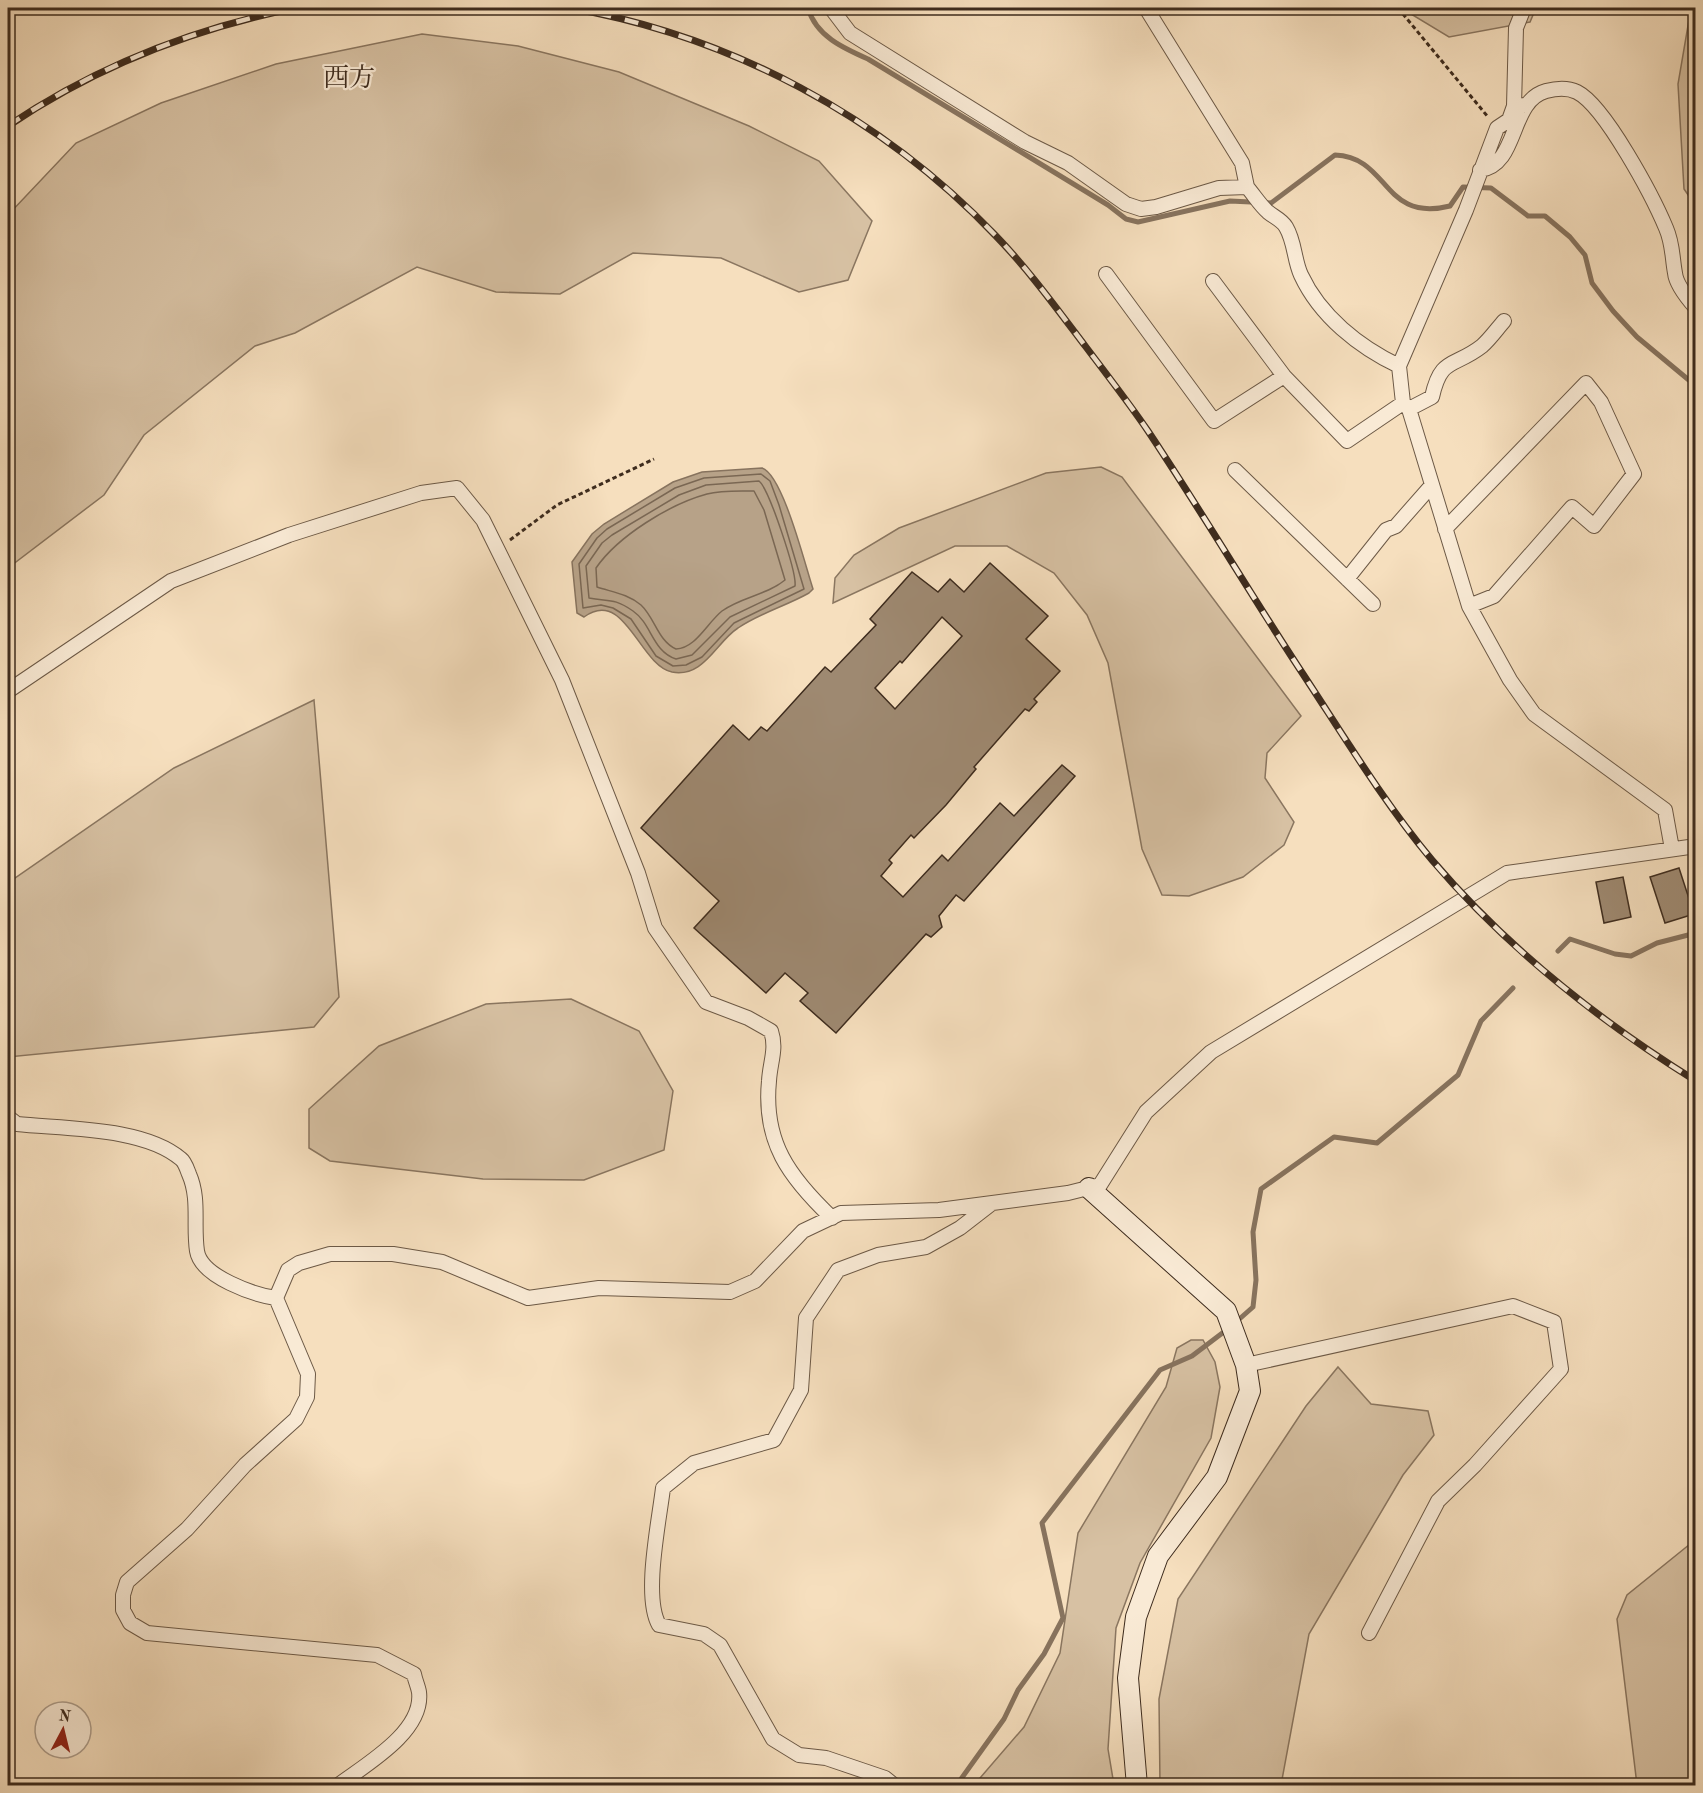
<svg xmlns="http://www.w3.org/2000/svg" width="1703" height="1793" font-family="'Old Standard TT','Noto Serif JP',serif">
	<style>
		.green { fill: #d7c1a3; stroke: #8a7660; stroke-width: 1.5 }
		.water { fill: #b7a288; stroke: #87735e; stroke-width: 1.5 }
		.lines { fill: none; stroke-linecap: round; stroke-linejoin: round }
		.shore { stroke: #7a6753; stroke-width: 1.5 }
		.stream { stroke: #87735e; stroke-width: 5 }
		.building { fill: #9e8971; stroke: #3e2c1e; stroke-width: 1.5; fill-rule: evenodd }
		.street-casing { stroke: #6c5946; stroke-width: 16 }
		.secondary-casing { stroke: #3e2c1e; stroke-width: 22 }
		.path { stroke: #3e2c1e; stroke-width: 3; stroke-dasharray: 4.5 3; stroke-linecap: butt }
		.street { stroke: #f9ead5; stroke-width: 14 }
		.secondary { stroke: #f9ead5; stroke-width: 20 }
		.rail-casing { stroke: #3e2c1e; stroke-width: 7 }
		.rail { stroke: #f9ead5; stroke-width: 4.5; stroke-dasharray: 14; stroke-linecap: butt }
		.labels { text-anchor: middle; stroke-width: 4.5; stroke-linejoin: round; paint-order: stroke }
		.quarter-label { font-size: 26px; fill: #3e2c1e; stroke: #f9ead5 }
	</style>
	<rect width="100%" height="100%" fill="#f6dfbe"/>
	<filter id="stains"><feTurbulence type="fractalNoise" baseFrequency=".00333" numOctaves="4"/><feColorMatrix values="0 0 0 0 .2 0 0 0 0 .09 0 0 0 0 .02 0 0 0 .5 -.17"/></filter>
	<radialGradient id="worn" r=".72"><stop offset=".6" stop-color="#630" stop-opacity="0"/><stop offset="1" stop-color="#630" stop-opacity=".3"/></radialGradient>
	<path class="green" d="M1401,8H1536L1530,22L1449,37Z
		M1691,8H1696L1695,205L1684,189L1678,84Z
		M422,34L518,46L619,72L749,126L819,161L872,221L848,280L799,292L721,258L633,253L560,294L496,292L417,267L295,333L255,346L144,435L104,495L8,568V215L76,143L161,103L276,64Z
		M1101,467L1122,477L1301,716L1267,753L1265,778L1294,822L1284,845L1243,877L1189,896L1162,895L1142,849L1108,663L1087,615L1054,573L1007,546H955L833,603L835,578L854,555L899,528L1046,473Z
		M314,700L339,997L314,1027L8,1057V883L174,768Z
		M571,999L639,1031L673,1091L664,1150L584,1180L483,1179L330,1161L309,1148V1109L379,1046L486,1004Z
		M1191,1340H1203L1215,1362L1220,1387L1211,1438L1140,1563L1116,1628L1108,1749L1114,1785H974L1024,1727L1060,1653L1078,1533L1166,1387L1177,1348Z
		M1338,1367L1371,1404L1428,1411L1434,1435L1403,1475L1309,1634L1281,1785H1160L1159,1699L1178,1599L1306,1406Z
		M1695,1540V1785H1637L1617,1619L1627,1595Z"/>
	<path class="water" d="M762,468C783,475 805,565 813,589L809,593C786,606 760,613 738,628C716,642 704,678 672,672C639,665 625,587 584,617L577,613L572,562L592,534L604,524L673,482L702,472Z"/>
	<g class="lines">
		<path class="shore" d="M761,474L770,481L779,505L804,589L734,623L702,657L686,665L673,666L656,656L631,619L613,608L601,605L583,608L579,564L597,538L607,529L675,488L704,478Z
			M759,481C769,489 797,573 795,586L730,617L692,655L676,659C652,651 652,624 633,611C613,597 608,602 589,598L586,566L602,543L612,535L679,495L706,485Z
			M754,491L764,510L785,580C767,595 741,597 722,611C707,623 696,648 676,649C658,641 655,618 641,605C628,594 612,592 597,587L596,568C618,536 670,504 707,494C722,490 739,491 754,491Z"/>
		<path class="stream" d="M808,8C816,36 843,48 868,59L1108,205L1126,219L1138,222L1230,201L1271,203L1335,155C1390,157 1382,223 1450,206L1463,187L1491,188L1528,216H1545L1570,237L1585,255L1592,283L1613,311L1637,337L1696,386
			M1558,951L1570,939L1615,954L1631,956L1657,943L1696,933
			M1236,1322L1253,1307L1256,1280L1253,1232L1261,1189L1334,1137L1377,1143L1458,1075L1481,1021L1513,988
			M956,1786L1004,1719L1018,1690L1044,1654L1063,1618L1042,1523L1160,1370L1192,1356L1229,1328"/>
	</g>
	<path class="building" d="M990,563L1048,616L1026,639L1060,671L1034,699L1037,702L1029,711L1025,709L974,767L976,769L946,805L914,838L911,835L889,860L892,863L881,876L903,897L942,855L948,861L1000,803L1014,816L1062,765L1075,776L964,901L956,895L939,916L942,927L931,937L926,934L836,1033L800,1001L808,993L785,973L766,993L694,928L719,901L641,828L733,725L749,740L761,727L767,731L825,667L831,672L876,625L870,619L912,572L938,592L950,579L964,592ZM942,617L962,636L895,709L875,688L900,661L902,663Z
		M1679,868L1694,914L1665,923L1650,877Z
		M1623,877L1631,917L1604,923L1596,882Z"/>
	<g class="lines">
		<defs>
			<path id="street" d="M831,8L850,33L1025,142L1068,163L1126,204L1141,209L1156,207L1219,188L1247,187C1254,195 1260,205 1268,212C1274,217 1282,220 1286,227C1295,242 1294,260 1301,275C1320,316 1359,347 1399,366
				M1146,8L1242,163L1247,187
				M1526,105L1514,106L1509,120L1497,128L1466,210L1399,366L1403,403L1409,409L1469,606L1510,680L1534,714L1665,810L1672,849
				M1514,106L1516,28L1524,8
				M1480,170C1519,165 1509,101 1546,91C1557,88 1567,87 1577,92C1605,106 1653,197 1666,228C1673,244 1672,257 1675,273C1676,284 1688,299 1696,308
				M1106,274L1214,421L1284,376
				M1213,281L1284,376L1347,441L1403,403
				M1409,409L1432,397C1441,356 1454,368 1482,346C1490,339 1497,329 1504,321
				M1235,470L1373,604
				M1445,529L1586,383L1601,402L1634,474L1594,526L1572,507L1494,596L1469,606
				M1347,579L1386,530L1396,526L1432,485
				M8,691L171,581L289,535L421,493L457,488L483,520L562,680L638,873L655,928L706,1002L748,1018L771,1031C777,1049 770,1062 769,1081C763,1142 789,1177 832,1218
				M8,1117L17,1124C64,1129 144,1127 181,1159C185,1162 187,1169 189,1174C200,1199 193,1225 197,1251C201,1277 255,1295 276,1298
				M1246,1365L1513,1306L1554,1322L1561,1369L1475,1465L1438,1501L1369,1633
				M337,1786C365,1765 424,1732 419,1692C418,1686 415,1680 414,1674L377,1655L147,1633L130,1623L123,1610V1595L127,1582L187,1529L245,1465L296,1419L307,1397L308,1374L276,1298L288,1270L299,1263L330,1254H393L442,1262L528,1298L599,1288L730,1292L755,1281L803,1231L841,1213L939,1210L1068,1193L1100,1185L1146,1112L1211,1052L1507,873L1696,846
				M895,1786L885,1778L826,1758L799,1755L773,1739L720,1645L704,1634L659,1625C643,1597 659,1522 663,1488L694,1463L774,1440L801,1390L806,1318L838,1270L878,1255L926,1247L960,1228L991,1204"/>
			<path id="secondary" d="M1089,1188L1226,1311L1246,1365L1250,1391L1217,1477L1158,1556L1136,1617L1128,1678L1137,1786"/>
		</defs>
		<use href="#street" class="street-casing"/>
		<use href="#secondary" class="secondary-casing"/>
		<path class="path" d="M1398,8L1488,117
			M510,540L557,505L654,459"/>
		<use href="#street" class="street"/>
		<use href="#secondary" class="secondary"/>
		<defs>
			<path id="rail" d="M570,8C731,36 882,117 995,235C1029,270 1057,309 1086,347C1107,375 1129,403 1148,431C1200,509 1248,590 1299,668C1342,733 1382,800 1432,860C1507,948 1598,1020 1696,1081
				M8,126C95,67 192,29 295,8"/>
		</defs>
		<use href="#rail" class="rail-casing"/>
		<use href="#rail" class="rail"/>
	</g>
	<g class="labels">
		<g class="quarter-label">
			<text x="349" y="86">西方</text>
		</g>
	</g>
	<rect width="1703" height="1793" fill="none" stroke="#f6dfbe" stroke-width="30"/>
	<rect x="9" y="9" width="1685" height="1775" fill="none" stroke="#3e2c1e" stroke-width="3"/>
	<rect x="15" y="15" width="1673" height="1763" fill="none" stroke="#3e2c1e" stroke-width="1.5"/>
	<g transform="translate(63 1730) rotate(7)"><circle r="28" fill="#f9ead5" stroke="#ae9e8c" stroke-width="1.5"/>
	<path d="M0-4.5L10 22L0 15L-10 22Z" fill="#8f2418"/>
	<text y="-9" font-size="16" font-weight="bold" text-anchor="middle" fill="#3e2c1e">N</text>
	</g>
	<rect width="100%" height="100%" filter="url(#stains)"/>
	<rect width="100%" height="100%" fill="url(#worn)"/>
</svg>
